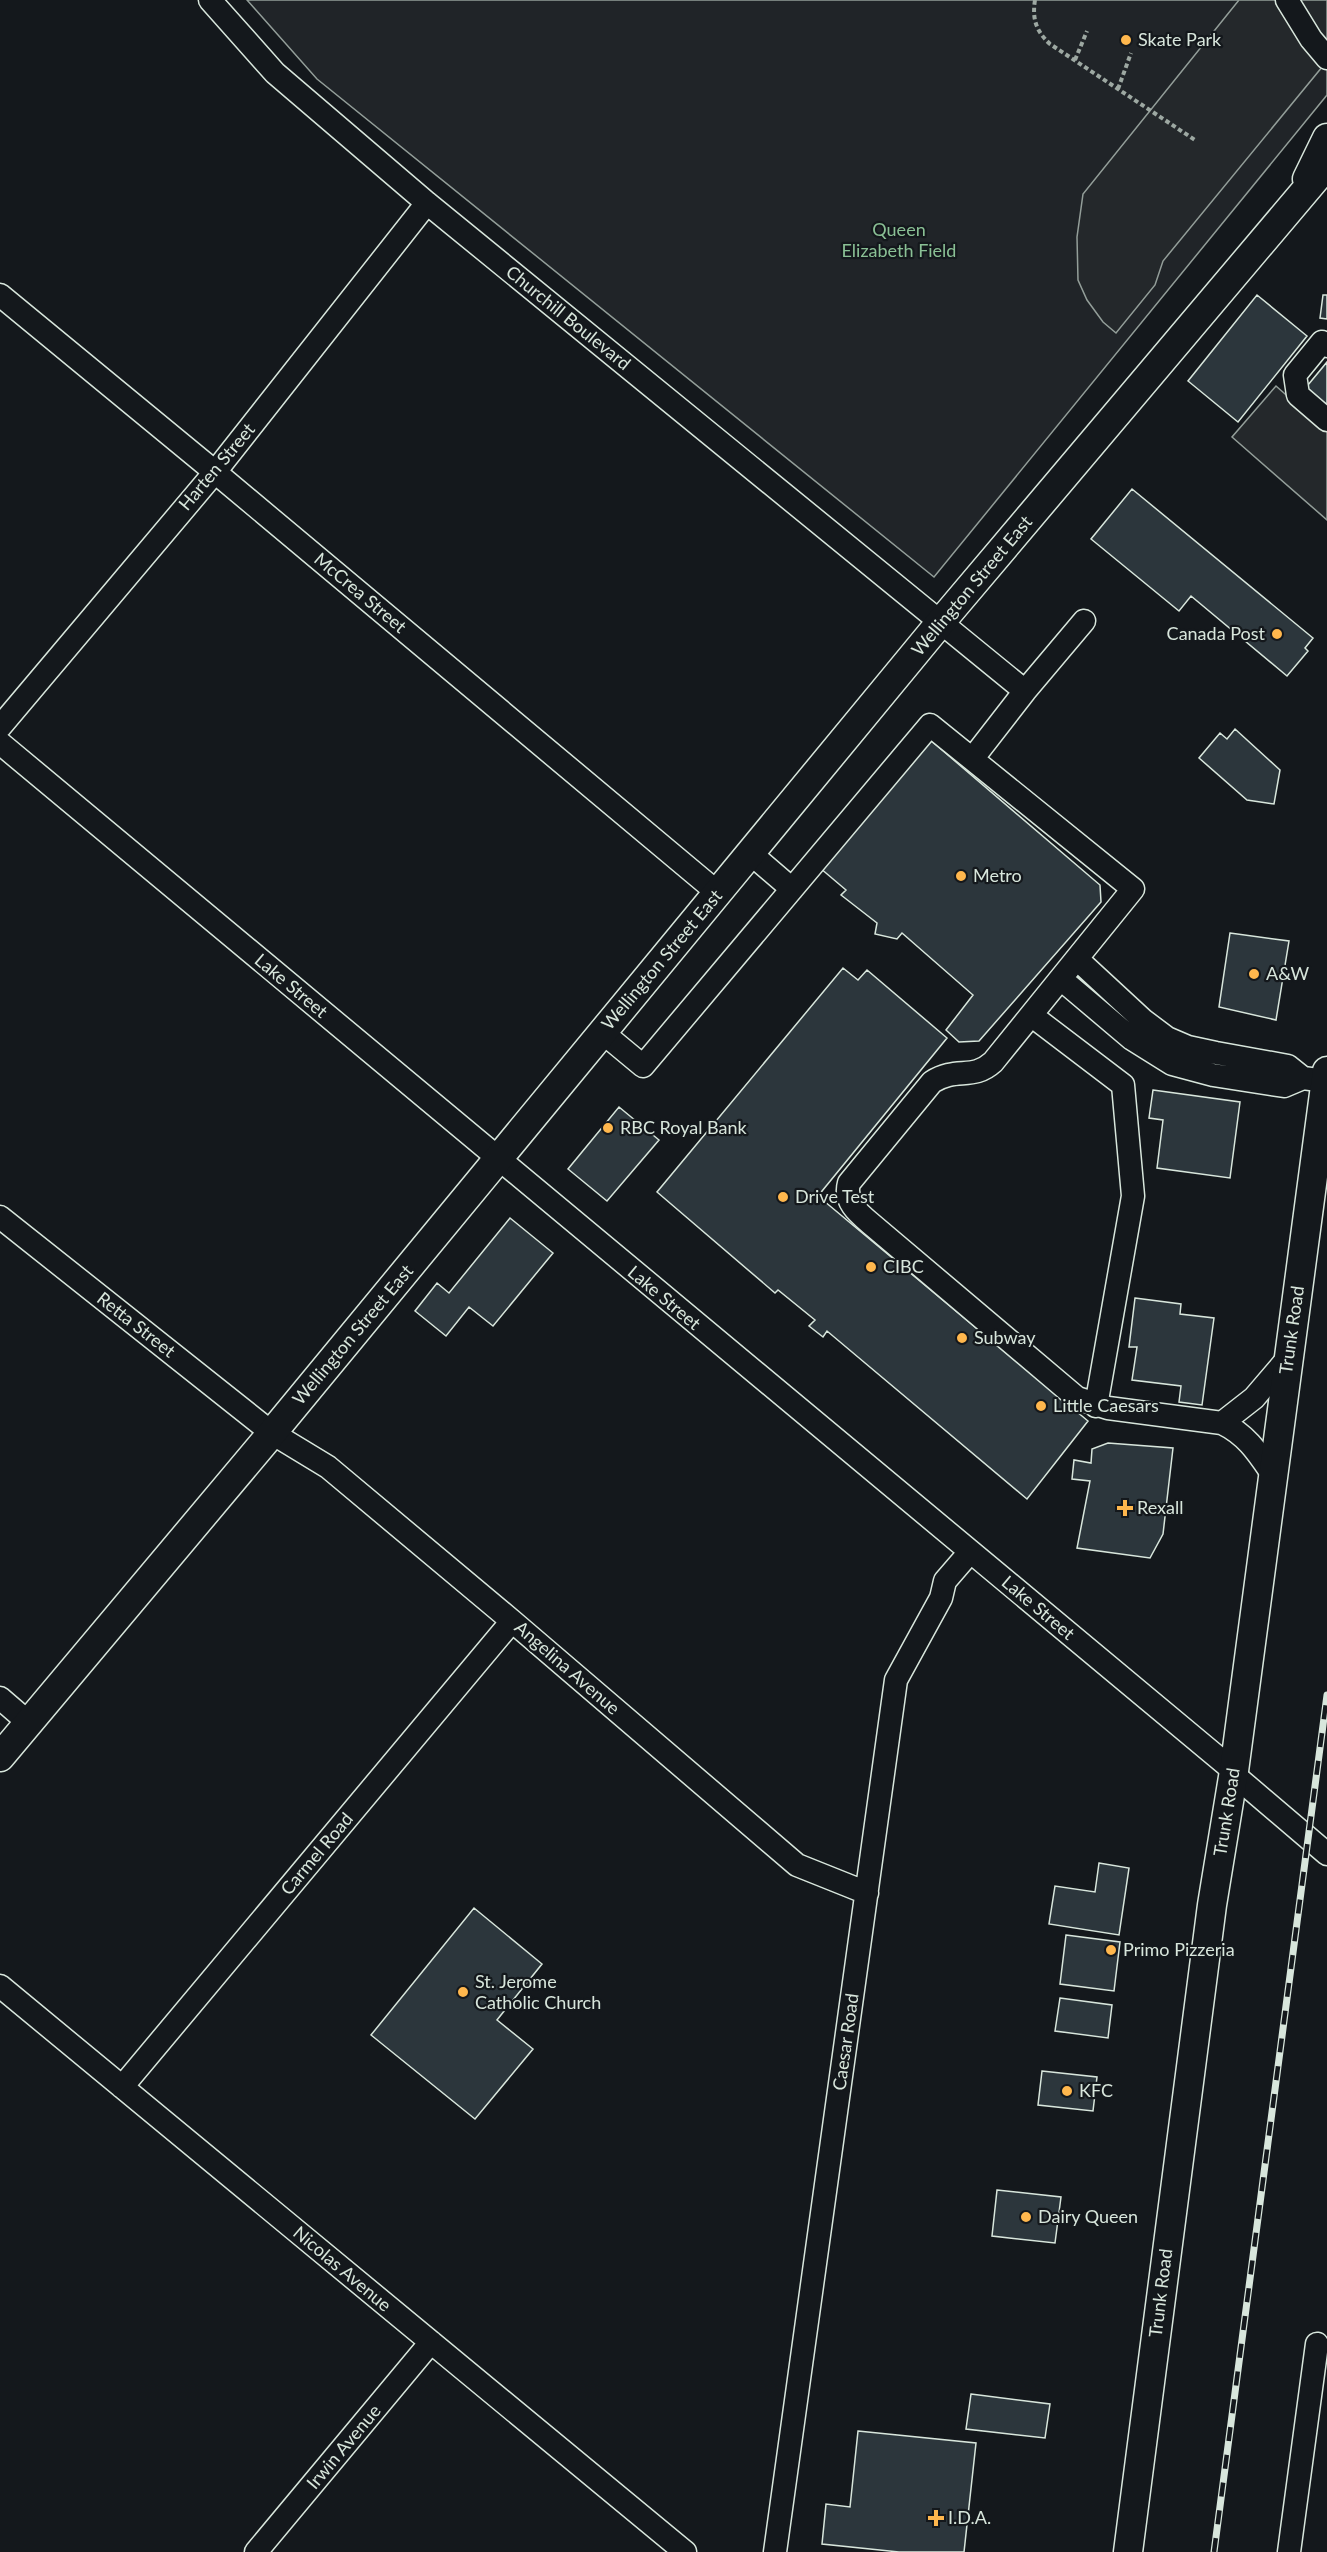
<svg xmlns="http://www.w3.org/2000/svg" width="1327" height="2552" font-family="Lato,sans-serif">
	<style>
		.green { fill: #202428; stroke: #939e99; stroke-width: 1.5 }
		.parking { fill: #24282b; stroke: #939e99; stroke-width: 1.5 }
		.building { fill: #2c363c; stroke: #d8e6dc; stroke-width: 1.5 }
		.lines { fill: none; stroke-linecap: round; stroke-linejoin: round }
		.minor-casing { stroke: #d8e6dc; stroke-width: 25 }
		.major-casing { stroke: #d8e6dc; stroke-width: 31 }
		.path { stroke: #9da8a2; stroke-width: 4; stroke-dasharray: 4.5 3; stroke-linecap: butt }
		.minor { stroke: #14181c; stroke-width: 22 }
		.major { stroke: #14181c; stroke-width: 28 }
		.rail-casing { stroke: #d8e6dc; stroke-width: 7 }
		.rail { stroke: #14181c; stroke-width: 4.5; stroke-dasharray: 14; stroke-linecap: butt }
		.poi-dot { fill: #ffb74d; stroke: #14181c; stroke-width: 2 }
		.labels { text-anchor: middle; stroke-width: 4.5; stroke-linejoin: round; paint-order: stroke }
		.poi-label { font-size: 18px; fill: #d8e6dc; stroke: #14181c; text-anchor: start }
		.park-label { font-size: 18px; fill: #8ac095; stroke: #14181c }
		.street-label { font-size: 18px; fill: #d8e6dc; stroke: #14181c }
	</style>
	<rect width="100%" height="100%" fill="#14181c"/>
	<path class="green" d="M247,0H1327V95L934,577L317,79Z"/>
	<path class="parking" d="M1239,0H1327V61L1163,261L1155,285L1116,333L1103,322L1087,300L1078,280L1077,237L1083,194Z
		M1276,386L1327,431V520L1232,437Z"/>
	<path class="building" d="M1257,295L1307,336L1238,422L1188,381Z
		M1323,295H1327V319L1320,318Z
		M1327,362V411L1303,391Z
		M1132,489L1313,638L1305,648L1308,651L1287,676L1191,596L1179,611L1091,539Z
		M1235,729L1280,770L1274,804L1247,800L1199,758L1220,733L1227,739Z
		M928,738L1100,885L1101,902L979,1041L959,1042L946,1030L973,995L902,933L897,939L875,934L877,923L841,895L846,890L820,868Z
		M1230,933L1289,941L1276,1020L1219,1007Z
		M843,968L858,980L867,970L947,1038L818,1196L1088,1421L1027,1499L827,1331L823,1337L809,1326L815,1320L778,1290L775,1293L657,1192Z
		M1153,1090L1240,1102L1230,1178L1157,1168L1163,1120L1149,1118Z
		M619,1107L659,1140L607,1201L568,1169Z
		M510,1218L553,1253L493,1326L469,1307L446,1336L415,1311L437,1283L449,1293Z
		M1135,1298L1181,1304L1180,1314L1214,1318L1202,1405L1179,1402L1181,1386L1132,1380L1137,1347H1129Z
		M1108,1443L1173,1448L1163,1534L1150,1558L1077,1548L1090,1481L1072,1479L1074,1460L1091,1463L1092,1449Z
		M1099,1863L1129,1868L1119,1935L1049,1924L1055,1886L1095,1892Z
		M474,1908L542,1964L497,2020L533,2049L475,2119L371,2035Z
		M1066,1935L1120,1942L1114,1991L1060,1984Z
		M1060,1998L1112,2005L1108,2038L1055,2031Z
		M1042,2071L1097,2077L1093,2111L1038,2105Z
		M997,2190L1061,2197L1055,2243L992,2236Z
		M971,2394L1050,2404L1045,2438L966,2429Z
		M858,2431L976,2443L964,2552H899L822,2544L826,2504L850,2507Z"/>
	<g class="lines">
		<defs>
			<path id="minor" d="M210,0L275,73L427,203L1025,691
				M1287,0L1311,39L1327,58
				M0,295L215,472L718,893
				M1327,346L1322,342L1295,375L1298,395L1327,420
				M0,727L215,472L427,203
				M0,743L1234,1771L1239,1779L1327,1854
				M973,758L1025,691L1084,621
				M750,853L792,889
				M1077,959L1143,1020L1167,1038L1188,1047L1216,1053L1288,1066L1303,1078
				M1061,979L1132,1039L1172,1064L1213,1075L1284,1086L1303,1078L1326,1081
				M1031,1015L1123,1085L1133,1196L1096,1406
				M602,1032L643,1066L930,725L1133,889L993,1062C972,1081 957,1066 932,1082L849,1183C844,1201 857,1212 870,1223L1077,1398L1108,1408L1222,1423C1247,1435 1258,1453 1273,1475
				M0,1217L272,1433L328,1467L512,1621L797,1865L867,1893
				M1222,1423L1254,1398L1289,1357
				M0,1698L29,1723
				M0,1986L685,2552
				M122,2087L512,1621
				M256,2552L431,2342
				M775,2552L896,1680L941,1598L945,1581L970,1552
				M1289,2552L1317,2344"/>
			<path id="major" d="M1307,179L1327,138
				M0,1757L272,1433L940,623L1327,165
				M1128,2552L1212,1905L1234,1771L1327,1071"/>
		</defs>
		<use href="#minor" class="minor-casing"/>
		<use href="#major" class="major-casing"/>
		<path class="path" d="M1035,0C1032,19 1036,31 1050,44L1195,140
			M1075,60L1087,31
			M1118,89L1131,53"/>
		<use href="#minor" class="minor"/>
		<use href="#major" class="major"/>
		<defs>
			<path id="rail" d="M1214,2552L1327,1695"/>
		</defs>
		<use href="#rail" class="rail-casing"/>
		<use href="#rail" class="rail"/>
	</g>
	<g class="poi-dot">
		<circle cx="1126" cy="40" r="6"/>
		<circle cx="1277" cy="634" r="6"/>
		<circle cx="961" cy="876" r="6"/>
		<circle cx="1254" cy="974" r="6"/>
		<circle cx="608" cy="1128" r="6"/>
		<circle cx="783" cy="1197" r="6"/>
		<circle cx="871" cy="1267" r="6"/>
		<circle cx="962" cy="1338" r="6"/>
		<circle cx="1041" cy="1406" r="6"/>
		<path d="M1122 1499h6v6h6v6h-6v6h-6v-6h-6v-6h6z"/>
		<circle cx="1111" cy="1950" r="6"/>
		<circle cx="463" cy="1992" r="6"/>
		<circle cx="1067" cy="2091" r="6"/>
		<circle cx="1026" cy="2217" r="6"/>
		<path d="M933 2509h6v6h6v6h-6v6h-6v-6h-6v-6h6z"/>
	</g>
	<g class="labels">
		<g class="poi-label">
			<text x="1138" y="46">Skate Park</text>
			<text x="1265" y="640" text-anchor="end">Canada Post</text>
			<text x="973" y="882">Metro</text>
			<text x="1266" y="980">A&amp;W</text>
			<text x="620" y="1134">RBC Royal Bank</text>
			<text x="795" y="1203">Drive Test</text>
			<text x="883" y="1273">CIBC</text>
			<text x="974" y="1344">Subway</text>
			<text x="1053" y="1412">Little Caesars</text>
			<text x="1137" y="1514">Rexall</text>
			<text x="1123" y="1956">Primo Pizzeria</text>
			<text x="475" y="1988">St. Jerome<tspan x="475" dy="21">Catholic Church</tspan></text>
			<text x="1079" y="2097">KFC</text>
			<text x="1038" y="2223">Dairy Queen</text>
			<text x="948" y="2524">I.D.A.</text>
		</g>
		<g class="park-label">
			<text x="899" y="236">Queen<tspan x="899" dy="21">Elizabeth Field</tspan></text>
		</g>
		<g class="street-label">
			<text transform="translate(568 318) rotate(39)" y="6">Churchill Boulevard</text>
			<text transform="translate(217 467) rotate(-50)" y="6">Harten Street</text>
			<text transform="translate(972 586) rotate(-50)" y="6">Wellington Street East</text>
			<text transform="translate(360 593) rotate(40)" y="6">McCrea Street</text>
			<text transform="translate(662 960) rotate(-50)" y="6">Wellington Street East</text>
			<text transform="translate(291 986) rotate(40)" y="6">Lake Street</text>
			<text transform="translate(664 1298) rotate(40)" y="6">Lake Street</text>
			<text transform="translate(136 1325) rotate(38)" y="6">Retta Street</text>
			<text transform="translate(1292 1330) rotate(-82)" y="6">Trunk Road</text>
			<text transform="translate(353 1335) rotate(-50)" y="6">Wellington Street East</text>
			<text transform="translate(1038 1608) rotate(40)" y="6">Lake Street</text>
			<text transform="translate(567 1668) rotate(41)" y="6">Angelina Avenue</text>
			<text transform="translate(1227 1812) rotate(-81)" y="6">Trunk Road</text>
			<text transform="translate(317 1854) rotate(-50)" y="6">Carmel Road</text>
			<text transform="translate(846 2042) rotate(-82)" y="6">Caesar Road</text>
			<text transform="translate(342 2269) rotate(40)" y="6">Nicolas Avenue</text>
			<text transform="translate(1161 2293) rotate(-83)" y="6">Trunk Road</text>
			<text transform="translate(344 2447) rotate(-50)" y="6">Irwin Avenue</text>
		</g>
	</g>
</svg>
